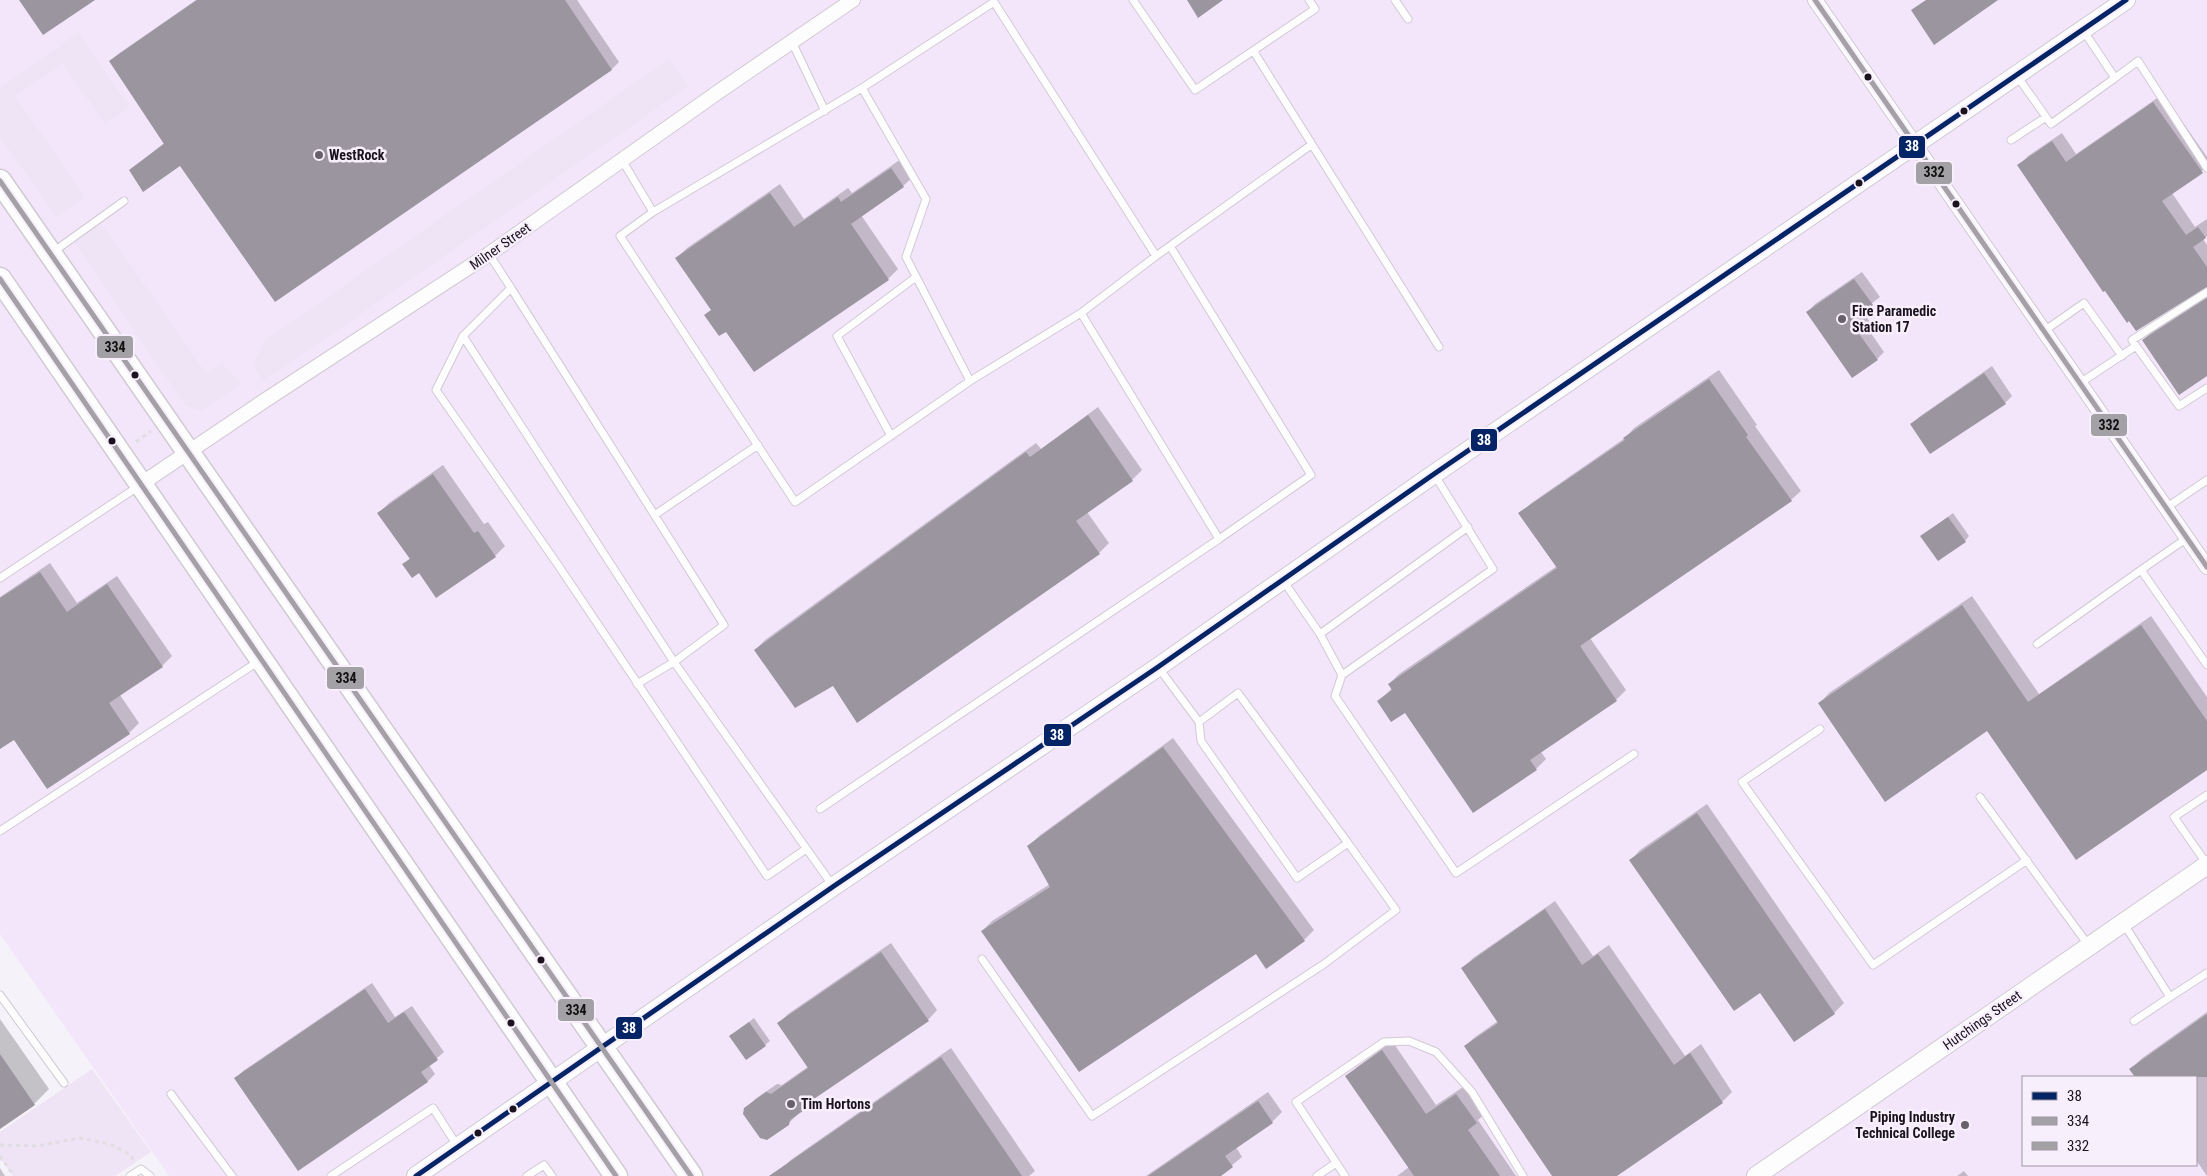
<svg xmlns="http://www.w3.org/2000/svg" width="2207" height="1176" font-family="'Roboto Condensed',sans-serif">
	<style>
		.built { fill: #f3e6fb; fill-rule: evenodd }
		.green { fill: #efe3f6 }
		.shadow { fill: #0003 }
		.building { fill: #9a959e }
		.lines { fill: none; stroke-linecap: round; stroke-linejoin: round }
		.service-casing { stroke: #d0cad3; stroke-width: 9 }
		.minor-casing { stroke: #d0cad3; stroke-width: 16 }
		.tertiary-casing { stroke: #d0cad3; stroke-width: 20 }
		.primary-casing { stroke: #d0cad3; stroke-width: 25 }
		.path { stroke: #e0dee0; stroke-width: 3; stroke-dasharray: 4 4; stroke-linecap: butt }
		.service { stroke: #fefdfe; stroke-width: 7 }
		.minor { stroke: #fefdfe; stroke-width: 14 }
		.tertiary { stroke: #fefdfe; stroke-width: 18 }
		.primary { stroke: #fefdfe; stroke-width: 22 }
		.bus-1-casing { stroke: #f7effc; stroke-width: 9 }
		.bus-2-casing { stroke: #f7effc; stroke-width: 9 }
		.bus-3-casing { stroke: #f7effc; stroke-width: 9 }
		.bus-1 { stroke: #052465; stroke-width: 5 }
		.bus-2 { stroke: #a3a1a5; stroke-width: 5 }
		.bus-3 { stroke: #a3a1a5; stroke-width: 5 }
		.bus-dot { fill: #1a131e; stroke: #f7effc; stroke-width: 2 }
		.poi-dot { fill: #67616b; stroke: #f7effc; stroke-width: 2 }
		.labels { text-anchor: middle; stroke-width: 5; stroke-linejoin: round; paint-order: stroke }
		.poi-label { font-size: 14px; font-weight: bold; fill: #1a131e; stroke: #f7effc; text-anchor: start }
		.street-label { font-size: 14px; fill: #1a131e; stroke: #f7effc }
		.line-badge { stroke: #f7effc; stroke-width: 2 }
		.badge-label { font-size: 14px; text-anchor: middle; font-weight: bold; fill: #fff }
		.pale-badge-label { font-size: 14px; text-anchor: middle; font-weight: bold; fill: #111 }
	</style>
	<rect width="100%" height="100%" fill="#f6f2f9"/>
	<path class="built" d="M0,0H2207V1176H169L0,934ZM2023,1077H2196V1165H2023Z"/>
	<path class="green" d="M78,33L130,107L105,124L63,64L15,96L85,197L56,217L0,137V88Z
		M669,59L689,86L263,382C250,364 255,357 266,340Z
		M97,217L206,373L222,363L242,384L202,411L185,405L70,236Z
		M92,1069L151,1152L115,1176H13L3,1162L0,1161V1132Z"/>
	<path class="shadow" d="M196,0H577L619,62L612,69L275,301L181,164L130,170L164,143L110,61L118,54Z
		M2163,94L2207,157V167L2172,193L2195,227L2207,219V236L2203,239L2207,245V286L2019,166L2028,156L2062,133L2076,154Z
		M901,159L913,177L903,186L861,215L898,269L888,279L712,309L677,258L687,248L780,184L804,219L848,188L852,193Z
		M1862,272L1880,297L1862,311L1870,322L1866,326L1884,352L1877,359L1808,312L1815,304Z
		M2207,296V375L2143,340L2152,331Z
		M1992,366L2012,396L2005,403L1912,424L1919,417Z
		M1719,370L1757,425L1755,426L1801,491L1791,500L1590,638L1626,690L1616,700L1541,752L1546,759L1536,769L1379,701L1392,688L1389,684L1399,674L1557,566L1520,514L1530,504L1625,438L1634,428Z
		M1098,407L1142,470L1132,480L1087,512L1109,543L1099,553L833,685L755,650L765,640L1036,443L1041,449Z
		M443,465L484,524L488,522L505,546L495,556L404,564L410,558L379,513L389,503Z
		M1953,513L1969,536L1965,541L1922,536Z
		M50,563L77,603L117,576L172,656L162,666L120,695L139,723L129,733L14,738L0,747V597Z
		M1972,596L2039,694L2151,616L2207,697V768L1987,730L1820,703L1829,693Z
		M1173,738L1314,930L1304,940L1267,967L1256,952L982,931L992,921L1050,884L1029,846L1039,836Z
		M1707,804L1844,1003L1834,1013L1760,992L1631,860L1640,850Z
		M1555,901L1593,956L1609,945L1685,1056L1701,1044L1732,1092L1722,1102L1614,1176H1553L1465,1046L1475,1037L1498,1021L1463,968L1473,958Z
		M891,943L937,1010L928,1020L815,1097L788,1124L745,1109L755,1099L777,1084L782,1085L809,1066L779,1023L788,1014Z
		M372,983L395,1017L412,1006L444,1052L429,1065L435,1074L428,1081L298,1170L236,1079L243,1071Z
		M2207,1012V1176L2196,1160V1077H2137L2131,1069L2141,1059Z
		M754,1018L770,1041L765,1045L731,1036Z
		M0,1019L49,1089L34,1104L0,1123Z
		M1392,1041L1436,1105L1466,1085L1486,1113L1478,1120L1516,1176H1397L1409,1167L1347,1077L1357,1067Z
		M951,1048L1035,1171L1029,1176H787L782,1168L792,1159Z
		M1268,1092L1282,1112L1272,1122L1236,1147L1242,1157L1219,1176H1146Z
		M0,1168L5,1176H0Z
		M1964,1171L1968,1176H1957Z"/>
	<path class="building" d="M19,0H95L43,35Z
		M197,0H565L612,70L275,302L180,166L143,192L129,170L164,144L109,61Z
		M1187,0H1223L1198,18Z
		M1926,0H1998L1934,45L1911,10Z
		M2153,102L2203,173L2162,201L2186,235L2198,227L2206,238L2193,247L2207,267V287L2136,331L2129,321L2127,323L2105,291L2103,292L2017,165L2052,141L2066,162Z
		M891,168L904,187L851,224L889,280L754,372L726,332L719,336L704,315L711,310L675,258L770,193L794,227L838,197L841,202Z
		M1854,279L1873,305L1854,318L1863,330L1859,334L1878,360L1852,378L1806,312Z
		M2207,298V376L2179,395L2142,340Z
		M1984,373L2006,404L1930,454L1910,424Z
		M1709,379L1748,435L1746,437L1792,501L1580,646L1617,701L1530,760L1537,770L1473,813L1405,713L1391,722L1377,701L1392,690L1388,684L1557,568L1518,513L1625,440L1623,438Z
		M1088,415L1133,481L1076,521L1100,554L857,723L833,686L795,708L754,650L1026,452L1030,457Z
		M433,474L474,533L478,531L496,557L436,598L419,573L412,578L402,564L410,559L377,513Z
		M1948,517L1966,542L1938,561L1920,536Z
		M40,572L67,612L107,584L163,667L109,703L130,734L47,789L14,740L0,749V598Z
		M1962,605L2028,702L2141,625L2207,721V770L2076,860L1987,731L1885,802L1818,703Z
		M1163,747L1305,941L1266,969L1256,954L1079,1072L981,931L1050,887L1027,846Z
		M1697,813L1835,1014L1794,1042L1760,993L1734,1011L1629,860Z
		M1545,909L1582,965L1598,954L1674,1065L1690,1053L1723,1103L1617,1176H1552L1464,1046L1498,1023L1461,968Z
		M881,952L929,1021L805,1105L807,1108L790,1120L789,1125L767,1140L760,1138L743,1114L744,1108L766,1092L771,1094L808,1068L777,1023Z
		M365,989L388,1023L404,1012L438,1060L421,1072L428,1082L298,1171L234,1078Z
		M2207,1014V1077H2135L2129,1069Z
		M749,1022L766,1046L746,1060L729,1036Z
		M1382,1050L1426,1114L1456,1094L1477,1123L1468,1130L1500,1176H1414L1345,1076Z
		M0,1054L35,1105L0,1129Z
		M941,1057L1022,1176H769Z
		M1258,1101L1273,1123L1225,1156L1233,1167L1221,1176H1148Z"/>
	<g class="lines">
		<defs>
			<path id="service" d="M1133,0L1195,90L1315,9L1309,0
				M1395,0L1408,19
				M2083,30L2115,78L2138,61L2207,168
				M792,42L825,111
				M1254,52L1439,347
				M2017,76L2051,124L2115,78
				M862,88L926,199L906,257L970,381
				M2011,140L2046,117
				M622,160L653,212
				M1170,246L1311,475L1219,539
				M53,252L124,201
				M489,254L511,288
				M1156,256L994,2L862,88L653,212L620,236L795,502L970,381L1081,313L1156,256L1311,145
				M2044,331L2084,303L2122,356
				M463,336L674,662L637,684
				M2136,346L2132,340L2207,292
				M2080,383L2136,346L2179,406L2207,388
				M891,436L837,336L916,277
				M2166,508L2207,480
				M656,514L758,445
				M2187,538L2141,570L2207,665
				M0,578L139,486
				M1282,579L1320,634L1342,675L1335,696L1456,873L1634,754
				M1320,634L1468,527
				M2037,644L2141,570
				M1158,667L1199,722L1201,741L1297,878L1348,843L1238,693L1199,722
				M1342,675L1493,569L1434,474
				M1820,729L1742,782L1873,965L2027,860
				M1980,797L2089,946
				M820,809L1219,539L1081,313
				M0,831L259,661
				M806,849L767,876L558,565L436,390L463,336L511,288L724,625L674,662L833,886
				M2207,864L2174,817L2207,795
				M2124,924L2170,997L2207,973
				M982,959L1092,1116L1324,964L1396,910L1348,843
				M0,995L64,1083
				M2134,1021L2170,997
				M171,1094L232,1176
				M130,1176L141,1169L150,1176
				M331,1176L433,1108L458,1147
				M527,1176L544,1165L552,1176
				M1317,1176L1336,1163
				M1345,1176L1296,1102L1384,1042L1409,1041L1436,1052L1472,1092L1523,1176"/>
			<path id="minor" d="M1815,0L2207,567
				M141,484L264,401L489,254L721,90L853,0"/>
			<path id="tertiary" d="M416,1176L834,886L1158,667L1434,474L2126,0
				M1756,1176L2207,865"/>
			<path id="primary" d="M0,181L691,1176
				M0,279L616,1176"/>
		</defs>
		<use href="#service" class="service-casing"/>
		<use href="#minor" class="minor-casing"/>
		<use href="#tertiary" class="tertiary-casing"/>
		<use href="#primary" class="primary-casing"/>
		<path class="path" d="M136,442L151,431
			M0,1145L37,1146L79,1138L110,1144L129,1154L135,1161
			M0,1156L14,1176"/>
		<use href="#service" class="service"/>
		<use href="#minor" class="minor"/>
		<use href="#tertiary" class="tertiary"/>
		<use href="#primary" class="primary"/>
		<defs>
			<path id="bus-1" d="M416,1176L834,886L1158,667L1434,474L2126,0"/>
			<path id="bus-2" d="M0,181L691,1176
				M0,279L616,1176"/>
			<path id="bus-3" d="M1815,0L2207,567"/>
		</defs>
		<use href="#bus-1" class="bus-1-casing"/>
		<use href="#bus-2" class="bus-2-casing"/>
		<use href="#bus-3" class="bus-3-casing"/>
		<use href="#bus-1" class="bus-1"/>
		<use href="#bus-2" class="bus-2"/>
		<use href="#bus-3" class="bus-3"/>
	</g>
	<g class="bus-dot">
		<circle cx="1868" cy="77" r="4.5"/>
		<circle cx="1964" cy="111" r="4.5"/>
		<circle cx="1859" cy="183" r="4.5"/>
		<circle cx="1956" cy="204" r="4.5"/>
		<circle cx="135" cy="375" r="4.5"/>
		<circle cx="112" cy="441" r="4.5"/>
		<circle cx="541" cy="960" r="4.5"/>
		<circle cx="511" cy="1023" r="4.5"/>
		<circle cx="513" cy="1109" r="4.5"/>
		<circle cx="478" cy="1133" r="4.5"/>
	</g>
	<g class="poi-dot">
		<circle cx="319" cy="155" r="5"/>
		<circle cx="1842" cy="319" r="5"/>
		<circle cx="791" cy="1104" r="5"/>
		<circle cx="1965" cy="1125" r="5"/>
	</g>
	<g class="labels">
		<g class="poi-label">
			<text x="329" y="160">WestRock</text>
			<text x="1852" y="316">Fire Paramedic<tspan x="1852" dy="16">Station 17</tspan></text>
			<text x="801" y="1109">Tim Hortons</text>
			<text x="1955" y="1122" text-anchor="end">Piping Industry<tspan x="1955" dy="16">Technical College</tspan></text>
		</g>
		<g class="street-label">
			<text transform="translate(500 246) rotate(-35)" y="5">Milner Street</text>
			<text transform="translate(1982 1020) rotate(-35)" y="5">Hutchings Street</text>
		</g>
	</g>
	<g class="line-badge">
		<rect x="1898" y="135" width="28" height="24" rx="5" fill="#052465"/>
		<rect x="1915" y="161" width="38" height="24" rx="5" fill="#a3a1a5"/>
		<rect x="96" y="335" width="38" height="24" rx="5" fill="#a3a1a5"/>
		<rect x="2090" y="413" width="38" height="24" rx="5" fill="#a3a1a5"/>
		<rect x="1470" y="428" width="28" height="24" rx="5" fill="#052465"/>
		<rect x="326" y="666" width="39" height="24" rx="5" fill="#a3a1a5"/>
		<rect x="1043" y="723" width="29" height="24" rx="5" fill="#052465"/>
		<rect x="557" y="998" width="38" height="24" rx="5" fill="#a3a1a5"/>
		<rect x="615" y="1016" width="28" height="24" rx="5" fill="#052465"/>
	</g>
	<g class="badge-label">
		<text x="1912" y="151">38</text>
		<text x="1484" y="445">38</text>
		<text x="1057" y="740">38</text>
		<text x="629" y="1033">38</text>
	</g>
	<g class="pale-badge-label">
		<text x="1934" y="177">332</text>
		<text x="115" y="352">334</text>
		<text x="2109" y="430">332</text>
		<text x="346" y="683">334</text>
		<text x="576" y="1015">334</text>
	</g>
	<rect x="2022" y="1076" width="175" height="90" fill="#f7effc" stroke="#9f97a3"/>
	<rect x="2032" y="1092" width="25" height="8" fill="#052465" stroke="#9f97a3"/>
	<text x="2067" y="1101" font-size="15" fill="#1a131e">38</text>
	<rect x="2032" y="1117" width="25" height="8" fill="#a3a1a5" stroke="#9f97a3"/>
	<text x="2067" y="1126" font-size="15" fill="#1a131e">334</text>
	<rect x="2032" y="1142" width="25" height="8" fill="#a3a1a5" stroke="#9f97a3"/>
	<text x="2067" y="1151" font-size="15" fill="#1a131e">332</text>
</svg>
